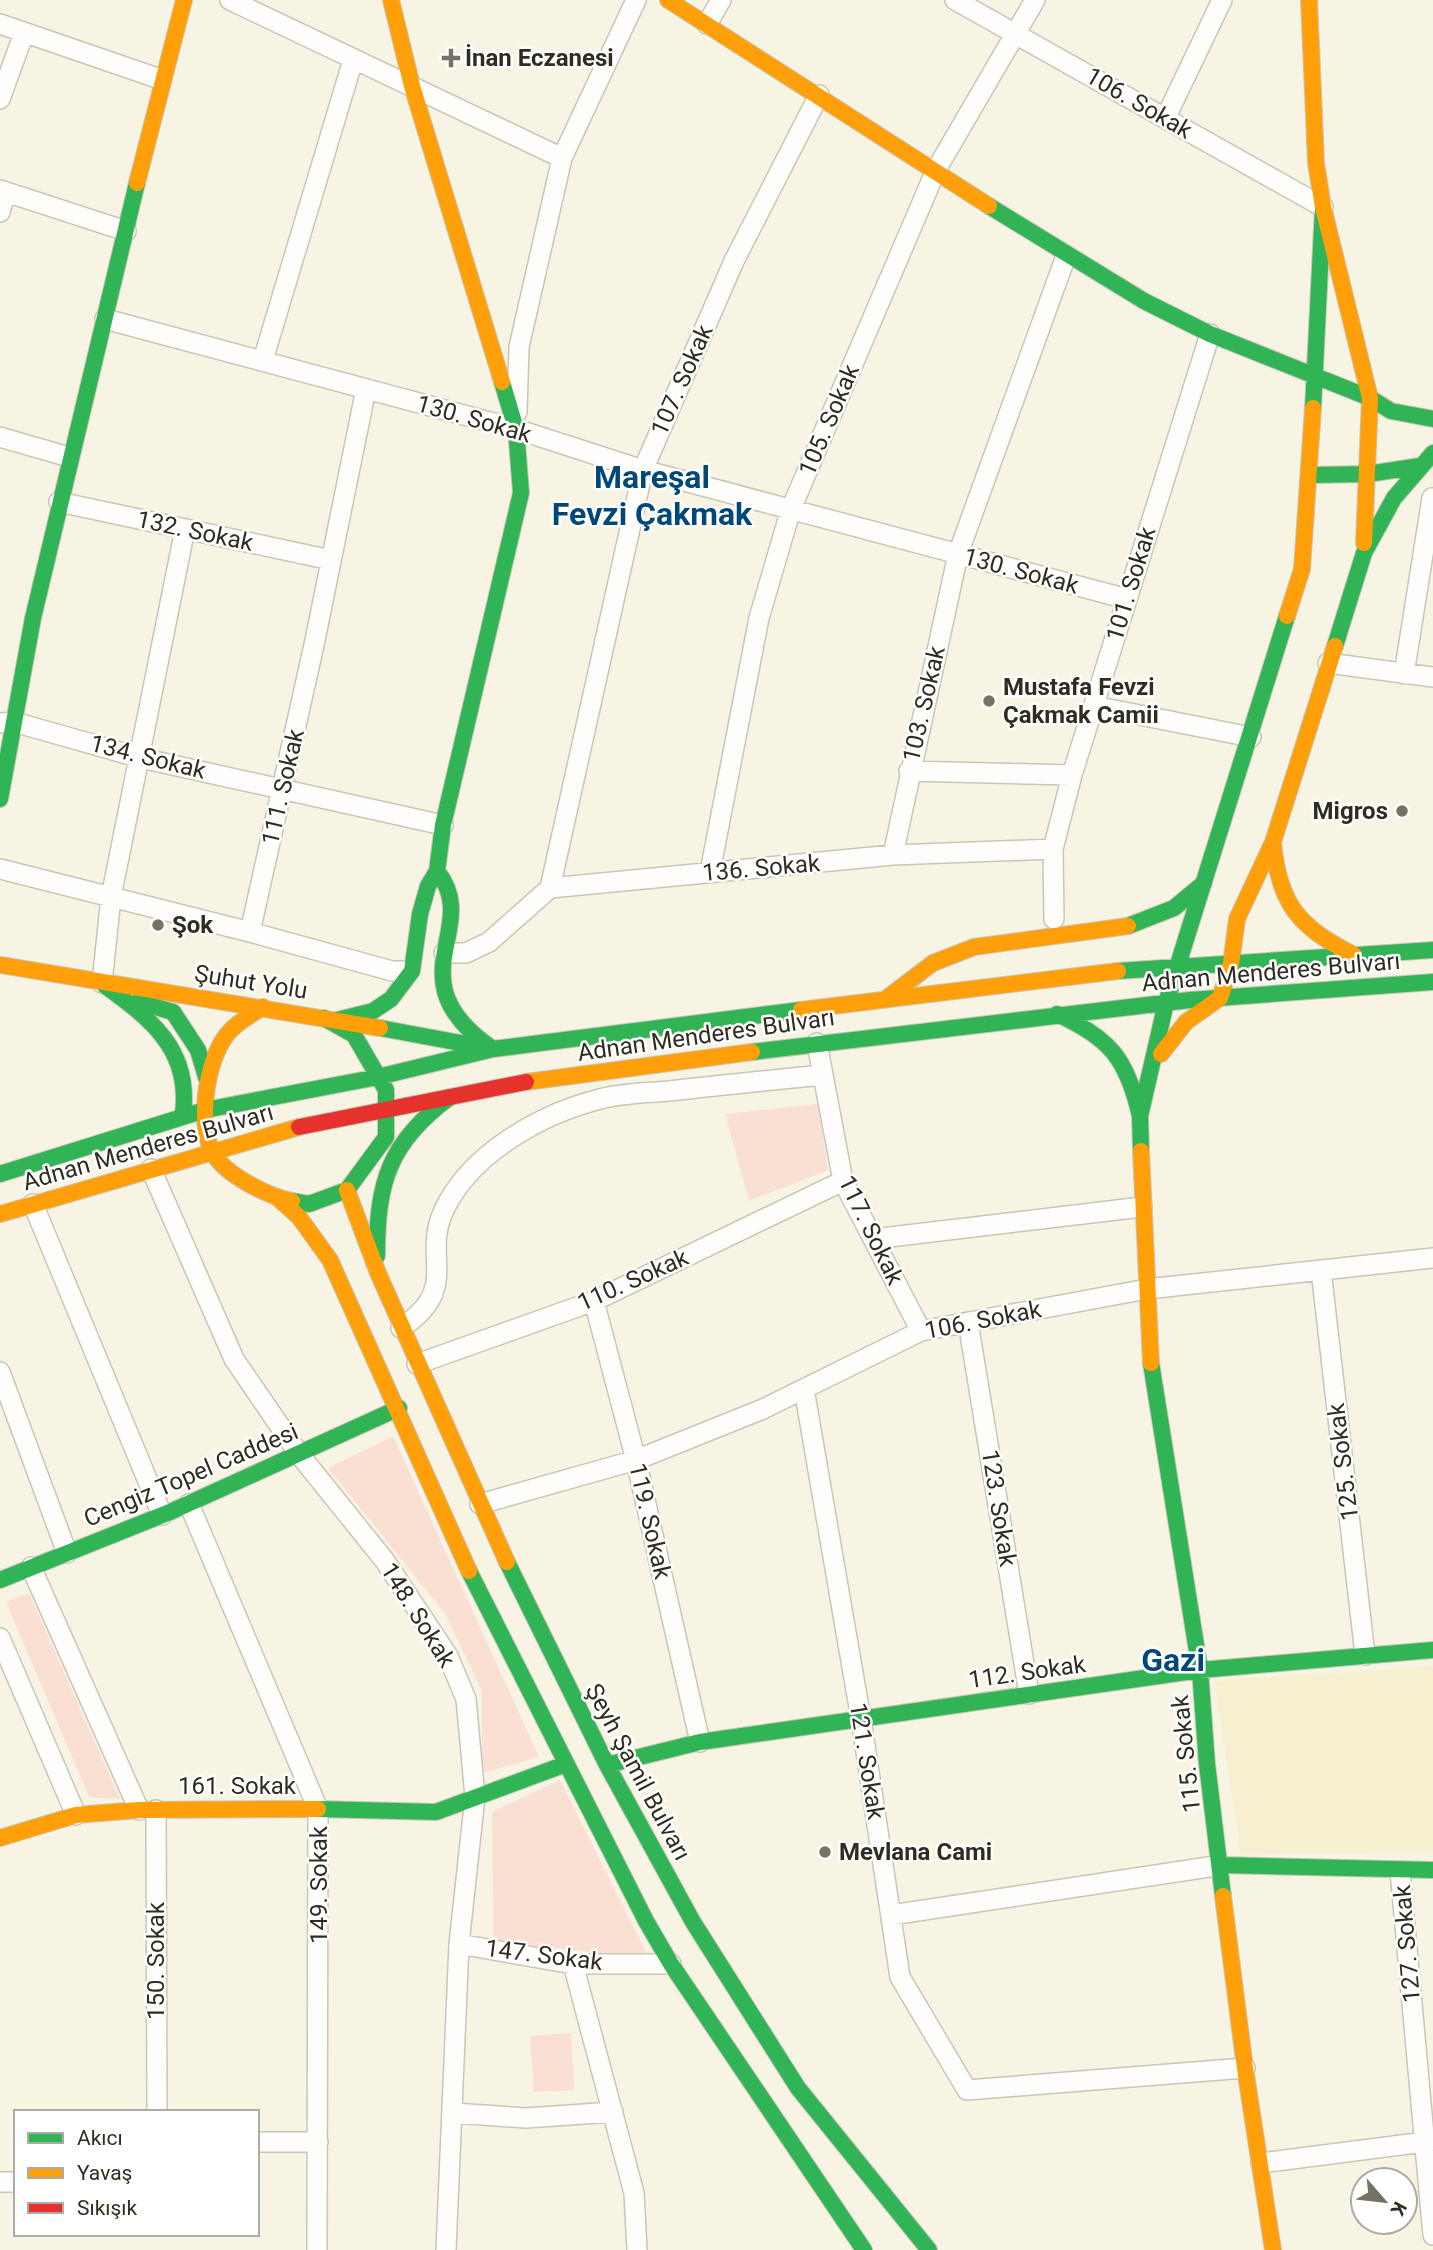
<svg xmlns="http://www.w3.org/2000/svg" width="1433" height="2250" font-family="Roboto,sans-serif">
	<style>
		.built { fill: #f6f0d0 }
		.green { fill: #fae0d2 }
		.lines { fill: none; stroke-linecap: round; stroke-linejoin: round }
		.street-casing { stroke: #c9c6b8; stroke-width: 22 }
		.fast-casing { stroke: #c9c6b8; stroke-width: 18 }
		.slow-casing { stroke: #c9c6b8; stroke-width: 18 }
		.jam-casing { stroke: #c9c6b8; stroke-width: 18 }
		.street { stroke: #fefdfb; stroke-width: 19 }
		.fast { stroke: #30b455; stroke-width: 16 }
		.slow { stroke: #ff9f0a; stroke-width: 16 }
		.jam { stroke: #e5322d; stroke-width: 16 }
		.poi-dot { fill: #767365; stroke: #fff; stroke-width: 2.5 }
		.labels { text-anchor: middle; stroke-width: 5; stroke-linejoin: round; paint-order: stroke }
		.poi-label { font-size: 24px; font-weight: bold; fill: #302d20; stroke: #fff; text-anchor: start }
		.street-label { font-size: 24px; fill: #302d20; stroke: #fff }
		.district-label { font-size: 32px; font-weight: bold; fill: #004877; stroke: #fff }
	</style>
	<rect width="100%" height="100%" fill="#f7f4e4"/>
	<path class="built" d="M1433,1666V1852L1241,1854L1214,1681Z"/>
	<path class="green" d="M818,1104L828,1170L749,1201L725,1114Z
		M393,1436L539,1757L482,1773V1691L446,1615L328,1468Z
		M29,1593L120,1799L89,1797L6,1602Z
		M560,1780L649,1958L493,1942L492,1812Z
		M571,2033L574,2090L534,2092L530,2036Z"/>
	<g class="lines">
		<defs>
			<path id="street" d="M230,0L562,158
				M955,0L1323,207
				M0,24L160,79
				M707,24L721,0
				M0,99L24,33
				M1166,117L1222,0
				M0,190L126,231
				M0,212L6,192
				M105,319L516,429L643,470L1127,599
				M263,360L353,60
				M517,412L519,347L562,158L636,0
				M0,437L69,457
				M59,502L331,560
				M1328,663L1433,677
				M1404,674L1432,498
				M1094,706L1251,737
				M1,723L14,722L141,758L443,825
				M909,771L1072,775
				M893,855L958,554L1066,256
				M0,869L250,932L314,645L366,389
				M710,872L759,618L791,509L936,170L1035,0
				M550,888L643,470L734,261L819,95
				M1054,919L1053,849L1072,775L1210,334
				M250,932L392,971H404
				M444,953H466L489,942L550,888L893,855L1053,849
				M102,983L111,897L185,529
				M817,1043L843,1181L921,1331
				M151,1169L234,1359L299,1454L385,1561L448,1656L466,1699L475,1797L459,1944L446,2250
				M33,1204L162,1515
				M873,1239L1142,1207
				M1321,1270L1365,1655
				M594,1301L636,1460L700,1742
				M968,1322L1029,1694
				M401,1328C462,1287 421,1259 444,1210C471,1153 541,1114 600,1099C622,1093 647,1093 669,1091C720,1085 772,1080 823,1075
				M417,1364L594,1301L843,1181
				M0,1372L67,1553
				M804,1389L861,1719L900,1977L967,2090L1245,2068
				M189,1504L318,1809L317,2250
				M480,1504L636,1460L763,1409L921,1331L1147,1289L1433,1258
				M31,1567L139,1810
				M0,1638L76,1815
				M156,1810L157,2112
				M1400,1871L1433,2235
				M891,1915L1222,1865
				M459,1944L573,1964H671
				M573,1964L634,2193L637,2250
				M454,2113L526,2118L613,2112
				M257,2142H318
				M1261,2163L1433,2141
				M0,2182H16"/>
			<path id="fast" d="M989,206L1144,301L1210,334L1370,398L1391,411L1433,419
				M1313,408L1323,207
				M1311,475L1368,474L1420,466
				M1335,646L1364,553L1394,498L1433,453
				M0,799L33,618L137,183
				M437,871C483,928 393,978 490,1047
				M1128,926L1174,908L1204,883
				M1118,971L1433,950
				M104,985C151,1019 191,1050 183,1113
				M138,1002L173,1012L198,1050L206,1077
				M1057,1014C1110,1038 1127,1059 1140,1116
				M337,1020L373,1011L391,999L412,971L420,914L428,886L437,871L443,825L521,493L516,429L502,382
				M380,1028L493,1049
				M752,1052L1190,1000L1433,982
				M1141,1151L1140,1116L1166,1003L1287,616
				M0,1174L205,1110L378,1077L493,1049L801,1010
				M292,1201L309,1204L347,1190L386,1137V1090L354,1035L324,1018
				M377,1256C377,1182 389,1142 450,1097
				M1151,1363L1200,1670L1207,1764L1223,1896
				M507,1562L607,1765L693,1922L798,2088L929,2250
				M469,1571L646,1921L671,1964L864,2250
				M0,1580L170,1512L399,1408
				M607,1765L700,1742L1200,1670L1433,1650
				M318,1809L436,1812L566,1764
				M1222,1865L1433,1870"/>
			<path id="slow" d="M391,0L412,86L502,382
				M668,0L989,206
				M1309,0L1316,163L1323,207L1370,398L1364,543
				M137,183L184,0
				M1287,616L1302,569L1313,408
				M1273,842C1279,905 1299,927 1354,955
				M0,965L380,1028
				M887,998L933,963L974,947L1128,926
				M263,1007C253,1014 241,1020 232,1029C207,1052 197,1120 212,1151C223,1174 267,1196 292,1201
				M801,1010L1118,971
				M1161,1054L1186,1022L1220,998L1231,964L1237,919L1273,842L1335,646
				M526,1082L752,1052
				M1141,1151L1151,1363
				M347,1190L378,1273L507,1562
				M278,1198L299,1217L330,1260L469,1571
				M0,1214L299,1127
				M0,1838L76,1815L139,1810L318,1809
				M1223,1896L1245,2068L1273,2250"/>
			<path id="jam" d="M299,1127L526,1082"/>
		</defs>
		<use href="#street" class="street-casing"/>
		<use href="#fast" class="fast-casing"/>
		<use href="#slow" class="slow-casing"/>
		<use href="#jam" class="jam-casing"/>
		<use href="#street" class="street"/>
		<use href="#fast" class="fast"/>
		<use href="#slow" class="slow"/>
		<use href="#jam" class="jam"/>
	</g>
	<g class="poi-dot">
		<path d="M447.5 47.5h7v7h7v7h-7v7h-7v-7h-7v-7h7z"/>
		<circle cx="989" cy="701" r="7"/>
		<circle cx="1402" cy="811" r="7"/>
		<circle cx="158" cy="925" r="7"/>
		<circle cx="825" cy="1852" r="7"/>
	</g>
	<g class="labels">
		<g class="poi-label">
			<text x="465" y="66">İnan Eczanesi</text>
			<text x="1003" y="695">Mustafa Fevzi<tspan x="1003" dy="28">Çakmak Camii</tspan></text>
			<text x="1388" y="819" text-anchor="end">Migros</text>
			<text x="172" y="933">Şok</text>
			<text x="839" y="1860">Mevlana Cami</text>
		</g>
		<g class="street-label">
			<text transform="translate(1139 103) rotate(30)" y="8">106. Sokak</text>
			<text transform="translate(682 380) rotate(-66)" y="8">107. Sokak</text>
			<text transform="translate(474 419) rotate(16)" y="8">130. Sokak</text>
			<text transform="translate(829 420) rotate(-67)" y="8">105. Sokak</text>
			<text transform="translate(195 531) rotate(12)" y="8">132. Sokak</text>
			<text transform="translate(1021 571) rotate(15)" y="8">130. Sokak</text>
			<text transform="translate(1131 584) rotate(-73)" y="8">101. Sokak</text>
			<text transform="translate(924 704) rotate(-77)" y="8">103. Sokak</text>
			<text transform="translate(148 757) rotate(14)" y="8">134. Sokak</text>
			<text transform="translate(283 787) rotate(-77)" y="8">111. Sokak</text>
			<text transform="translate(761 868) rotate(-5)" y="8">136. Sokak</text>
			<text transform="translate(1271 972) rotate(-5)" y="8">Adnan Menderes Bulvarı</text>
			<text transform="translate(251 982) rotate(9)" y="8">Şuhut Yolu</text>
			<text transform="translate(706 1035) rotate(-8)" y="8">Adnan Menderes Bulvarı</text>
			<text transform="translate(148 1147) rotate(-16)" y="8">Adnan Menderes Bulvarı</text>
			<text transform="translate(871 1230) rotate(64)" y="8">117. Sokak</text>
			<text transform="translate(633 1280) rotate(-24)" y="8">110. Sokak</text>
			<text transform="translate(983 1320) rotate(-11)" y="8">106. Sokak</text>
			<text transform="translate(1343 1462) rotate(-97)" y="8">125. Sokak</text>
			<text transform="translate(191 1475) rotate(-23)" y="8">Cengiz Topel Caddesi</text>
			<text transform="translate(999 1508) rotate(81)" y="8">123. Sokak</text>
			<text transform="translate(650 1521) rotate(77)" y="8">119. Sokak</text>
			<text transform="translate(418 1615) rotate(58)" y="8">148. Sokak</text>
			<text transform="translate(1027 1672) rotate(-8)" y="8">112. Sokak</text>
			<text transform="translate(1186 1754) rotate(-96)" y="8">115. Sokak</text>
			<text transform="translate(867 1761) rotate(81)" y="8">121. Sokak</text>
			<text transform="translate(638 1772) rotate(62)" y="8">Şeyh Şamil Bulvarı</text>
			<text x="237" y="1794">161. Sokak</text>
			<text transform="translate(319 1885) rotate(-90)" y="8">149. Sokak</text>
			<text transform="translate(1407 1944) rotate(-95)" y="8">127. Sokak</text>
			<text transform="translate(544 1955) rotate(7)" y="8">147. Sokak</text>
			<text transform="translate(156 1961) rotate(-90)" y="8">150. Sokak</text>
		</g>
		<g class="district-label">
			<text x="652" y="488">Mareşal<tspan x="652" dy="37">Fevzi Çakmak</tspan></text>
			<text x="1173" y="1671">Gazi</text>
		</g>
	</g>
	<rect x="14" y="2110" width="245" height="126" fill="#ffffff" stroke="#acaba6" stroke-width="2"/>
	<rect x="28" y="2133" width="35" height="10" fill="#30b455" stroke="#acaba6" stroke-width="2"/>
	<text x="77" y="2145" font-size="21" fill="#302d20">Akıcı</text>
	<rect x="28" y="2168" width="35" height="10" fill="#ff9f0a" stroke="#acaba6" stroke-width="2"/>
	<text x="77" y="2180" font-size="21" fill="#302d20">Yavaş</text>
	<rect x="28" y="2203" width="35" height="10" fill="#e5322d" stroke="#acaba6" stroke-width="2"/>
	<text x="77" y="2215" font-size="21" fill="#302d20">Sıkışık</text>
	<g transform="translate(1384 2201) rotate(118)"><circle r="33" fill="#ffffff" stroke="#acaba6" stroke-width="2"/>
	<path d="M0-5L12 26L0 18L-12 26Z" fill="#767365"/>
	<text y="-10" font-size="19" font-weight="bold" text-anchor="middle" fill="#302d20">K</text>
	</g>
</svg>
